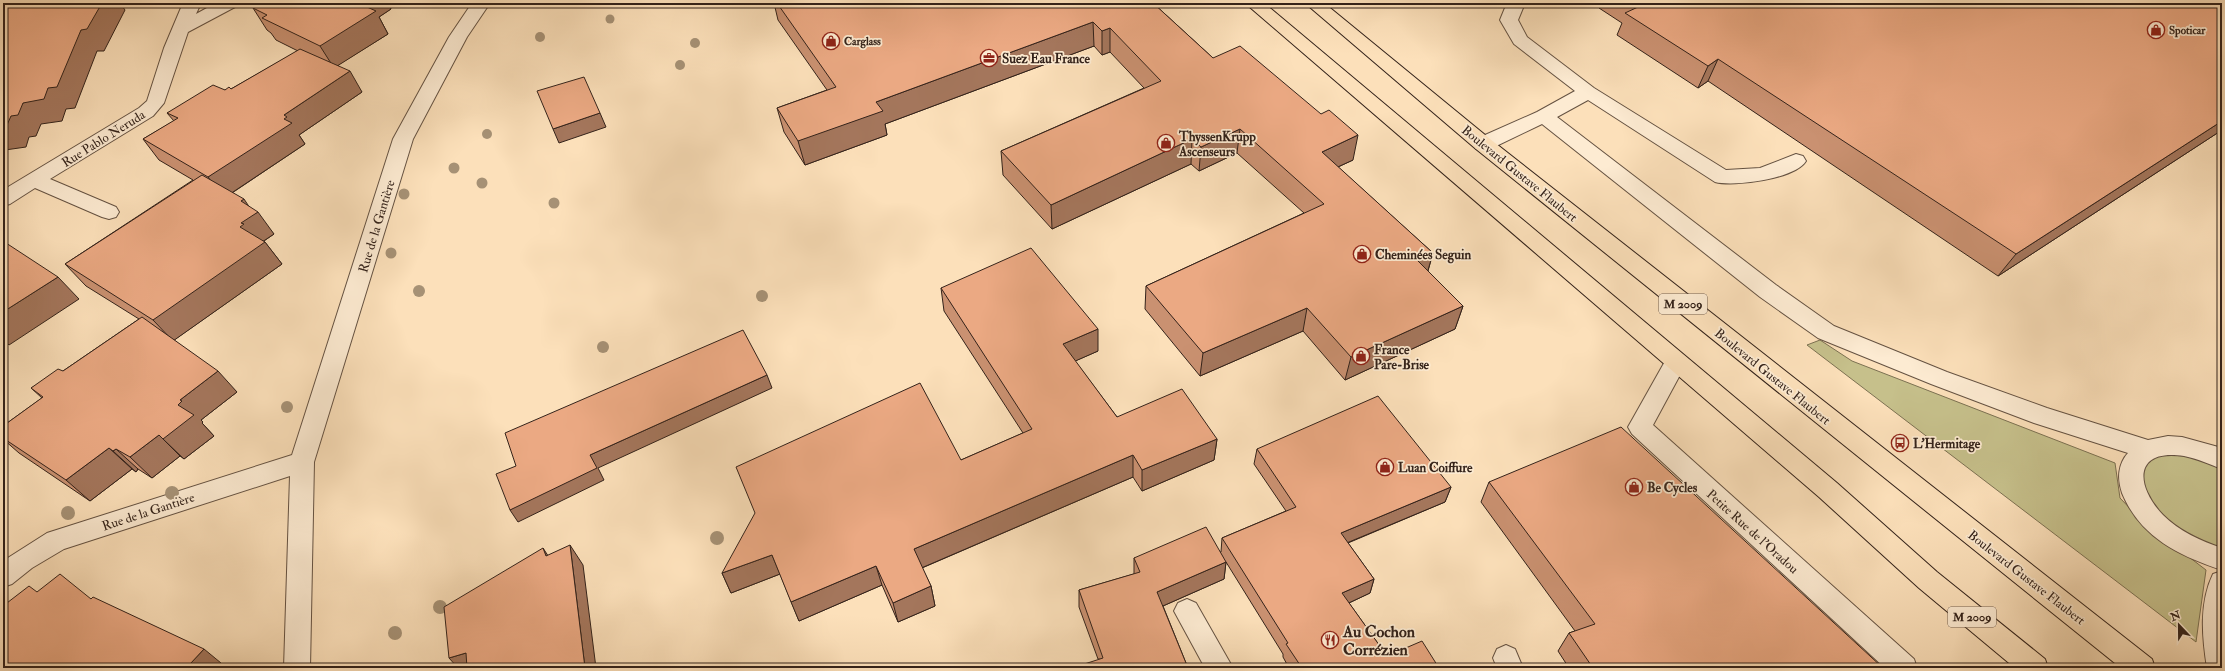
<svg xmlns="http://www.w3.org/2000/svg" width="2225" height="671" font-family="'IM FELL Double Pica',serif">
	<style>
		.green { fill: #c6c08b; stroke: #7c7152 }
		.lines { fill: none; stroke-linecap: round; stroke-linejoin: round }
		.minor-casing { stroke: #655242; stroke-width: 2 }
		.major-casing { stroke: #33221a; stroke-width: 2 }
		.minor { fill: #fdebd2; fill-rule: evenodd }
		.major { fill: #fce0ba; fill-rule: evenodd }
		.tree { fill: #a69175 }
		.wall { fill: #ca9171; stroke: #33221a }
		.shaded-wall { fill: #a4765c; stroke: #33221a }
		.building { fill: #eba983; stroke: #33221a }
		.labels { text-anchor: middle; stroke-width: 3.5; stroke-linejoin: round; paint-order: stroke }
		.far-poi-label { font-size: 11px; font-weight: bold; fill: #33221a; stroke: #fdebd2; text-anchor: start }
		.shield { fill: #fdebd2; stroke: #705e51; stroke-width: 1 }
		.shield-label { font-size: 12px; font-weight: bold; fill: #33221a }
		.poi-label { font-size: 13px; font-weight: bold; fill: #33221a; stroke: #fdebd2; text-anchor: start }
		.street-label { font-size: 13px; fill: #33221a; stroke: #fdebd2 }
		.near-poi-label { font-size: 16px; font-weight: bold; fill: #33221a; stroke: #fdebd2; text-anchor: start }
	</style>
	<rect width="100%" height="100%" fill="#fce0ba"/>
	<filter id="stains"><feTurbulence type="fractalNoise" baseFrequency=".005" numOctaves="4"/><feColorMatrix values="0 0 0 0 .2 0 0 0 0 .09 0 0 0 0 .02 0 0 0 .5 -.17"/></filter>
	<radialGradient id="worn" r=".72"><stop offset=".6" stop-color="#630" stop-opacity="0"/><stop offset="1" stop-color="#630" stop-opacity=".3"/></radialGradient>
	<path class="green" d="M1820,340L1852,361L2115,463L2120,498L2142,521L2206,570L2196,642L1807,345Z
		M2147,449L2222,459V559L2145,511L2134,460Z"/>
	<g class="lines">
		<defs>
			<path id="minor" d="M183,3H201L196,14L216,3H238L235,7L188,32L164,103L153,116L50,179L116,207L119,212L116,217L109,219L102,217L35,188L10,204L3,206V190L139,108L147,101L164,48Z
				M472,3H490L467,37L413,139L314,462L310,668H284L290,476L64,549L32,568L12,584L3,587V561L47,533L292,455L393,139L449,37Z
				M1507,3H1525L1518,20L1527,37L1594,88L1726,170L1760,168L1796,154L1803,156L1806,161C1795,179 1734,187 1715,182L1588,100L1557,117L1776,285L1834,326L1947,372L2047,408L2148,440L2168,436L2182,437L2222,448V469C2209,464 2198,459 2184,456C2133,448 2135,486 2163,515C2179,531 2201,541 2222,548V570C2179,556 2140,537 2122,493C2117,479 2118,464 2128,453L2034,423L1931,384L1818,338L1760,297L1542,124L1490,149L1483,150L1476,149L1473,144L1476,139L1537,112L1575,91L1514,44L1500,20Z
				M1676,353L1684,356L1687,362L1653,425L1914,659L1917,668H1885L1632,434L1628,427L1632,420L1668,356Z
				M2222,571V668H2207C2202,637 2199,603 2213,574Z
				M1187,599L1196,603L1233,668H1205L1174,611L1178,603Z
				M1506,645L1515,649L1523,668H1497L1493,658L1497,649Z"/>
			<path id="major" d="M1245,3H1264L1837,483L1937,572L2045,659L2048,668H2015L1919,588L1819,497Z
				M1305,3H1324L1490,139L2152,659L2155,668H2121L1476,149Z"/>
		</defs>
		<use href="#minor" class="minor-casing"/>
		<use href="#major" class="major-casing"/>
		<use href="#minor" class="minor"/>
		<use href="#major" class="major"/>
	</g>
	<g class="tree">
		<circle cx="610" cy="19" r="4.5"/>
		<circle cx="540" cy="37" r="5"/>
		<circle cx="695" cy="43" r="5"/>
		<circle cx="680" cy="65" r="5"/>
		<circle cx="487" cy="134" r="5"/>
		<circle cx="454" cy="168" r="5.5"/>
		<circle cx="482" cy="183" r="5.5"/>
		<circle cx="404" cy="194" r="5.5"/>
		<circle cx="554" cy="203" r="5.5"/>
		<circle cx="391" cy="253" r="5.5"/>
		<circle cx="419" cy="291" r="6"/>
		<circle cx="762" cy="296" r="6"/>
		<circle cx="603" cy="347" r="6"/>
		<circle cx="287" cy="407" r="6"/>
		<circle cx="172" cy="493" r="7"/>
		<circle cx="68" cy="513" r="7"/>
		<circle cx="717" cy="538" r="7"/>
		<circle cx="440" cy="607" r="7"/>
		<circle cx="395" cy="633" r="7"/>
	</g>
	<path class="wall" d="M256,3H388L391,9L379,17L388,34L338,65L362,92L299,135L305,144L232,193L248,206L274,234L264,241L282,264L174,340L237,392L201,420L203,422L202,423L214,436L184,459L180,456L152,478L138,469L136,472L132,469L90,501L19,453L3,439V426L42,398L31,388L63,371L139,319L86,286L65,264L193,180L159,160L143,139L174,121L167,113L225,90L231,89L298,51L276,40L271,33L267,30L253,8L258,6Z
		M774,3H1153L1213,58L1353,160L1338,167L1433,253L1428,271L1463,306L1455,329L1345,380L1303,331L1200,376L1145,309L1146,286L1304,213L1237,153L1199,171L1191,164L1052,229L1003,175L1001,151L1144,88L1110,52L1102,55L1094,46L885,124L887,135L805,165L784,132L777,108L827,90L778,20Z
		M1601,3H2222V130L1998,276L1708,81L1698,88L1617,35L1622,23L1599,8Z
		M941,288L1098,351L1075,361L1117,417L1217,439L1214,460L1142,491L1133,477L922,568L931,586L935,606L898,622L882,585L799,621L780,574L731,593L722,573L961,460L1023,433L944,311Z
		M1257,449L1451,487L1445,502L1348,543L1374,579L1370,593L1349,603L1387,656L1439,668H1289L1283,657V654L1226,562L1224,579L1163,606L1188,668L1098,659L1079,607V590L1134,574V558L1221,552L1222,538L1286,511L1254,464Z
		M1489,482L1883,668H1569L1558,651L1569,633L1575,631L1481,502Z"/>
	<path class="shaded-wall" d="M3,3H22L3,13Z
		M102,3H120L125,10L104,51H97L75,108L66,109L62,121L41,124L36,136L29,137L26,147L5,150L3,155V126L11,116L23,103L48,88L81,30Z
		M357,3H388L391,9L379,17L388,34L334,68L320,46Z
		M1093,22L1094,46L885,124L887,135L805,165L798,141L876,102Z
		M1110,28V52L1102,55V31Z
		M1718,59L1708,81L1698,88L1708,66Z
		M350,71L362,92L299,135L305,144L224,198L208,177L284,119V115Z
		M600,113L606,127L559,143L553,129Z
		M2222,121V130L1998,276L2016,254Z
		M1240,129L1237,153L1199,171L1201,147Z
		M1358,135L1353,160L1318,176L1322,152Z
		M1192,139L1191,164L1052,229L1051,205Z
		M244,199L254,214L258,212L274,234L259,244L265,242L282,264L173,341L153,320L240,227L241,201Z
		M1433,253L1426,277L1417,260Z
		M58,277L79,299L9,345L6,342L3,344V312Z
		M1463,306L1455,329L1345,380L1351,357Z
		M1307,308L1303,331L1200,376L1203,353Z
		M1098,329V351L1064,366L1063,344Z
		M218,371L237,392L201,420L203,422L202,423L214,436L184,459L163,439L178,405L180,400Z
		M767,375L772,388L598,468L604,480L518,522L510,510L590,455Z
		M159,435L180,456L152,478L130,457Z
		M1217,439L1214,460L1142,491V470Z
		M109,448L132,469L90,501L66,480Z
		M116,449L138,469L136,472L113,451Z
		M1133,455V477L919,569L914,549Z
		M1451,487L1445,502L1337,547L1341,533Z
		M570,545L583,565L596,668H585Z
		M543,548L556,568L546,556Z
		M772,555L780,574L731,593L722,573Z
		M1226,562L1224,579L1156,609L1157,592Z
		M876,566L882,585L799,621L791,602Z
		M1374,579L1370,593L1338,608L1342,593Z
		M931,586L935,606L898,622L893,603Z
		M204,649L221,663L216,668H195L190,664Z
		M466,653L480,668H458L449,658Z"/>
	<path class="building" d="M14,3H102L87,29L81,30L57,87L48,88L44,99L23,103L18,115L11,116L7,125L3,126V5Z
		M262,3H358L376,11L320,46L262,18L267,15L253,8Z
		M777,3H1153L1213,58L1240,46L1321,114L1329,110L1358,135L1322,152L1433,253L1417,260L1463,306L1351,357L1307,308L1203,353L1146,286L1324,204L1240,129L1201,147L1192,139L1051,205L1001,151L1161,81L1110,28L1102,31L1093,22L876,102L883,111L798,141L777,108L836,87Z
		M1633,3H2222V121L2016,254L1718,59L1708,66L1625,13L1638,7Z
		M300,49L350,71L284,115L287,117L284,119L292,123L208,177L143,139L178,118L167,113L213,85L225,90L229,87L231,89Z
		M584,77L600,113L553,129L537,91Z
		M202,175L244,199L241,201L258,212L241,223L244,224L240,227L265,242L153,320L65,264Z
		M3,241L58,277L3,312Z
		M1031,248L1098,329L1063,344L1117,417L1182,389L1217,439L1142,470L1133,455L914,549L931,586L893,603L876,566L791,602L772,555L722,573L755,513L736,467L920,383L961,460L1032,429L941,288Z
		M142,317L218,371L180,400L182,401L178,405L194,415L163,439L159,435L130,457L116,449L113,451L109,448L66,480L3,438V426L43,397L31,388L58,369L63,371Z
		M743,330L767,375L590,455L597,468L510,510L496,474L516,466L505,433Z
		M1378,396L1451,487L1341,533L1374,579L1342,593L1387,656L1422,641L1439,668H1302L1286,644L1288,643L1222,538L1296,507L1257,449Z
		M1621,427L1883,668H1593L1569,633L1595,624L1489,482Z
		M1206,527L1226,562L1157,592L1188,668H1072L1103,658L1079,590L1140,572L1134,558Z
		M570,545L585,668H467L466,653L449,658L444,607L543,548L546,556Z
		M60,574L91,599L93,597L204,649L190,664L197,668H3V606L29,586L37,592Z"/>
	<defs>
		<symbol id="shop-ring" viewBox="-11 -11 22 22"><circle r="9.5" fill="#fdebd2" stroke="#8f2418" stroke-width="1.5"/><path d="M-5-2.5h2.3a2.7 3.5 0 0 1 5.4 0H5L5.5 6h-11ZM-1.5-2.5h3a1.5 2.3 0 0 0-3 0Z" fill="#8f2418"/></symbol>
		<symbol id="office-ring" viewBox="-11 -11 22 22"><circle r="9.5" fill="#fdebd2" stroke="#8f2418" stroke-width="1.5"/><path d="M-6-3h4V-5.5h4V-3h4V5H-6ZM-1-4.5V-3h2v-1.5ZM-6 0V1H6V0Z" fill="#8f2418"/></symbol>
		<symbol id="bus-ring" viewBox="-11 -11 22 22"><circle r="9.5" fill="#fdebd2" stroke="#8f2418" stroke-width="1.5"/><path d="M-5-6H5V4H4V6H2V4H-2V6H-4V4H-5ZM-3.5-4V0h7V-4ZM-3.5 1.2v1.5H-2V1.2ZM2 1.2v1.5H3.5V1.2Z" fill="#8f2418"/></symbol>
		<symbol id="restaurant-ring" viewBox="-11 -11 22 22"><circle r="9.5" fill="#fdebd2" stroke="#8f2418" stroke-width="1.5"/><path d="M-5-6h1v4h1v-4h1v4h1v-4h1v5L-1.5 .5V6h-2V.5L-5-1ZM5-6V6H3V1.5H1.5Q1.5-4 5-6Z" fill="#8f2418"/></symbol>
	</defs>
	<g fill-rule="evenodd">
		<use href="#shop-ring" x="2146" y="20" width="20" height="20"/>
		<use href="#shop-ring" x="821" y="31" width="20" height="20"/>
		<use href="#office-ring" x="979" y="48" width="20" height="20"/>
		<use href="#shop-ring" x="1156" y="133" width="20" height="20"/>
		<use href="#shop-ring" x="1352" y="244" width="20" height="20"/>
		<use href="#shop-ring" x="1351" y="346" width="20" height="20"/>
		<use href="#bus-ring" x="1890" y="433" width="20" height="20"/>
		<use href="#shop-ring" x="1375" y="457" width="20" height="20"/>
		<use href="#shop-ring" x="1624" y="477" width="20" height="20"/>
		<use href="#restaurant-ring" x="1320" y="630" width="20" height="20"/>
	</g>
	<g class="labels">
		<g class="far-poi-label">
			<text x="2169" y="34">Spoticar</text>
			<text x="844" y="45">Carglass</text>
		</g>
		<g class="shield">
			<rect x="1659" y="294" width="48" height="20" rx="3"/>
			<rect x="1948" y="607" width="48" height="20" rx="3"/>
		</g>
		<g class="shield-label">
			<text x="1683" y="308">M 2009</text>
			<text x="1972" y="621">M 2009</text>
		</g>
		<g class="poi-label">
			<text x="1002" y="63">Suez Eau France</text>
			<text x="1179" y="141">ThyssenKrupp<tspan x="1179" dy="15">Ascenseurs</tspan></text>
			<text x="1375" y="259">Cheminées Seguin</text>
			<text x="1374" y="354">France<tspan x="1374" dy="15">Pare-Brise</tspan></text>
			<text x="1913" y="448">L'Hermitage</text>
			<text x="1398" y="472">Luan Coiffure</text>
			<text x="1647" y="492">Be Cycles</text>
		</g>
		<g class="street-label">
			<text transform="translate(103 138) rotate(-32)" y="5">Rue Pablo Neruda</text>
			<text transform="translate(1520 173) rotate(39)" y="5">Boulevard Gustave Flaubert</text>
			<text transform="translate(376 226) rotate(-73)" y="5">Rue de la Gantière</text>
			<text transform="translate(1773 376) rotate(39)" y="5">Boulevard Gustave Flaubert</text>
			<text transform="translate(148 511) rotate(-18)" y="5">Rue de la Gantière</text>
			<text transform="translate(1753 531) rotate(42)" y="5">Petite Rue de l'Oradou</text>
			<text transform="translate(2027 577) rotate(38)" y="5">Boulevard Gustave Flaubert</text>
		</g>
		<g class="near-poi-label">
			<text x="1343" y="637">Au Cochon<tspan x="1343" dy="18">Corrézien</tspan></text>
		</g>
	</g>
	<rect width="2225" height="671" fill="none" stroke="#fce0ba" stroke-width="16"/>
	<rect x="4" y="4" width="2217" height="663" fill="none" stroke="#33221a" stroke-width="2"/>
	<rect x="8" y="8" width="2209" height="655" fill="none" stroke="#33221a"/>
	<g transform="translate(2179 625) rotate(338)" stroke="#fdebd2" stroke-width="3" paint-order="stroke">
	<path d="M0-3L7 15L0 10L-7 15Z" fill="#33221a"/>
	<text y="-6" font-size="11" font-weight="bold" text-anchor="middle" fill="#33221a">N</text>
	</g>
	<rect width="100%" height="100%" filter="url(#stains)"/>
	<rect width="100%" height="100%" fill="url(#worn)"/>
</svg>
